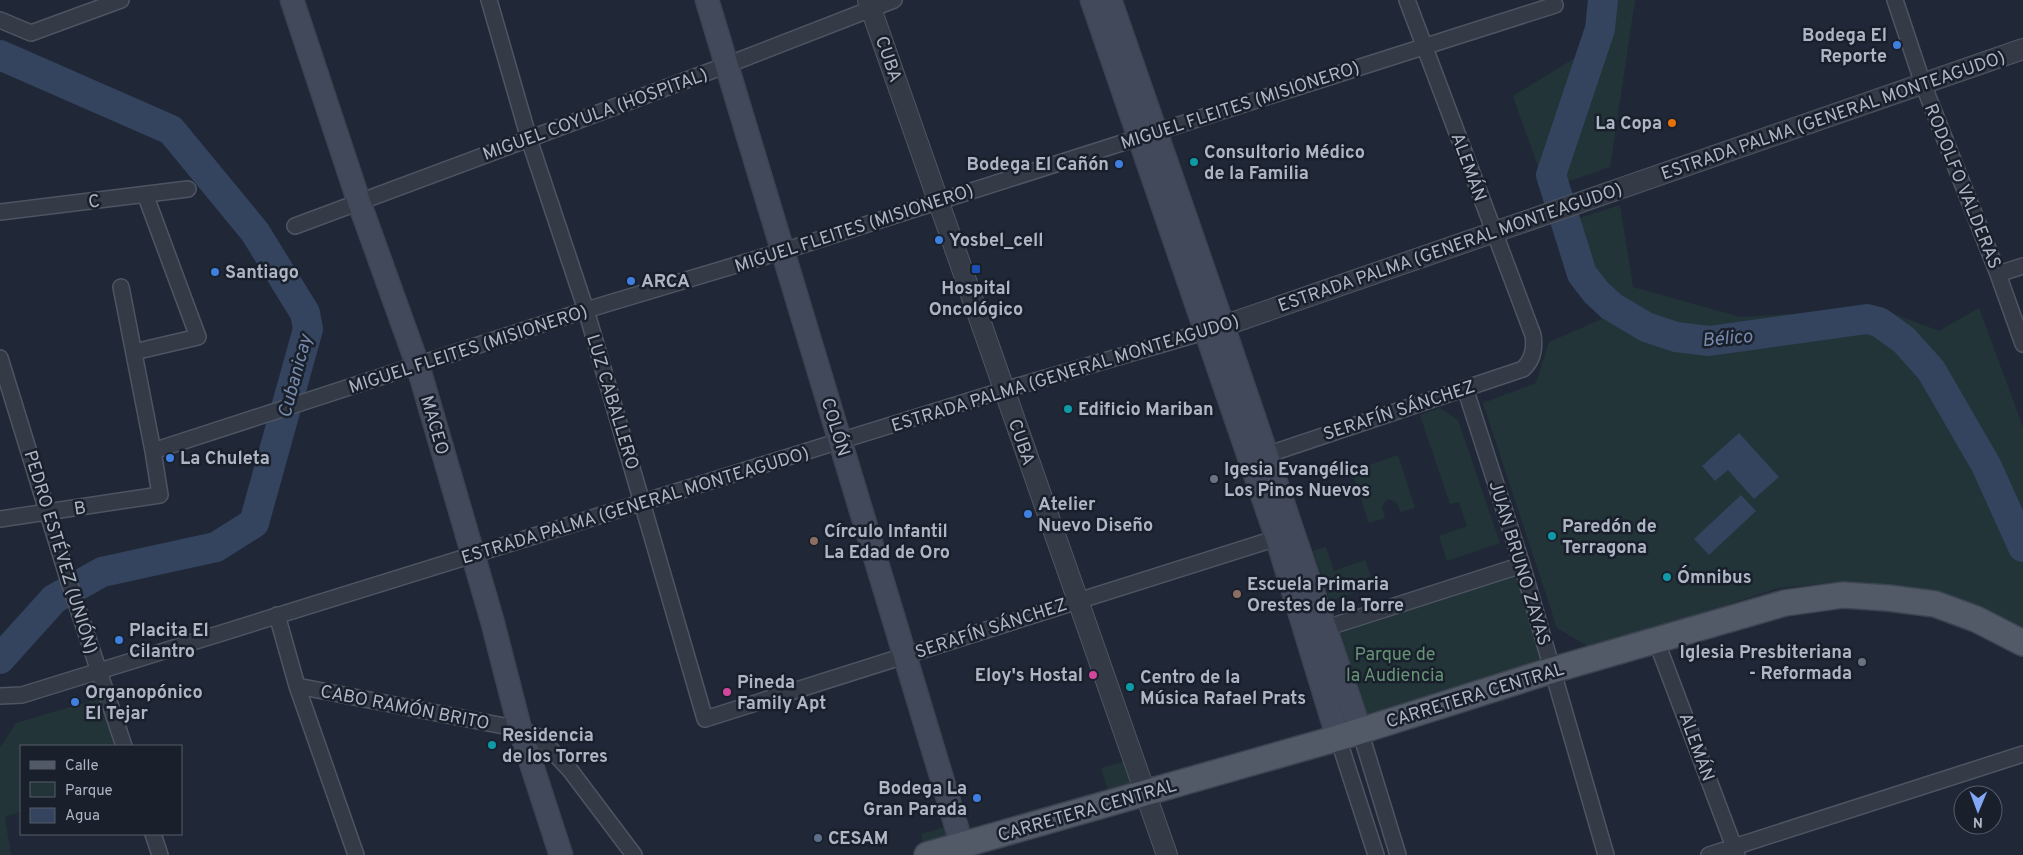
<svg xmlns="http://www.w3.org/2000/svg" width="2023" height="855" font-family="Overpass,sans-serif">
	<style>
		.green { fill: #223438 }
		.water { fill: #34435e }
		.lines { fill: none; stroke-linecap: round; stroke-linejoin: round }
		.river { stroke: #34435e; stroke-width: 30 }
		.minor-casing { stroke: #4e5562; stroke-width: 18 }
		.tertiary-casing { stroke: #4e5562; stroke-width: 22 }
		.secondary-casing { stroke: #3d4451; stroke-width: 25 }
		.primary-casing { stroke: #3d4451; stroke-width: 28 }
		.minor { stroke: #343b47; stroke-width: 15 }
		.tertiary { stroke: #343b47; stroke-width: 20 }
		.secondary { stroke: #42495a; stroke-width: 22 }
		.primary { stroke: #525967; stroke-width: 25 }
		.shop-dot { fill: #3f7fe0; stroke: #19202c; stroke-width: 2 }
		.food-dot { fill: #e8710a; stroke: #19202c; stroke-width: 2 }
		.culture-dot { fill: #0f9aa8; stroke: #19202c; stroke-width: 2 }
		.transit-dot { fill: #1a4fb4; stroke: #19202c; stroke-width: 2 }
		.worship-dot { fill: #6b7280; stroke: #19202c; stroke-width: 2 }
		.education-dot { fill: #8d6e63; stroke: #19202c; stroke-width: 2 }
		.hotel-dot { fill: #d1479c; stroke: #19202c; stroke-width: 2 }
		.service-dot { fill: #5c6f8a; stroke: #19202c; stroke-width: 2 }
		.labels { text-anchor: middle; stroke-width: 5; stroke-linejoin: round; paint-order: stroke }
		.poi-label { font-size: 18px; font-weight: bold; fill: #aeb5c4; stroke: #19202c; text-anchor: start }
		.street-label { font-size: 18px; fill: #aeb5c4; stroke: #19202c }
		.park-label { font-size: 18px; fill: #669474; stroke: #19202c }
		.water-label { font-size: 19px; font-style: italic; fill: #768aac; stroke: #19202c }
	</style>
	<rect width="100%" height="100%" fill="#202837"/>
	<path class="green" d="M1589,0H1635L1610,167L1546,189L1513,96L1580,55L1591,9Z
		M1620,205L1633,287L1740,317L1881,309L1939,331L1979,308L2023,427V632L1876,586L1820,584L1779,588L1591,648L1557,628L1483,403L1536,383L1549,342L1602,319L1568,278L1558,225Z
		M1440,408L1458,420L1500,543L1447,561L1439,536L1467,526L1459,502L1450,504L1420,415Z
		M1398,455L1415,508L1401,512C1398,505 1396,498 1386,500L1382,507L1385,518L1369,523L1352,471Z
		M1326,547L1334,571L1365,560L1374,586L1330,601L1313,551Z
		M1514,575L1519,577L1546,660L1365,723L1336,635Z
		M101,698L116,746H21V811L5,817L11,855H0V748L16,723Z
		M1127,761L1134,786L1109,793L1101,768Z
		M946,827L949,836L923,843L921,834Z"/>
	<path class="water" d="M1739,433L1779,477L1754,499L1728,470L1715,481L1702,466Z
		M1741,495L1756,511L1709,555L1694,539Z"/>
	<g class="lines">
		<path class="river" d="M1603,0L1600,29L1551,175L1582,274L1596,292L1611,306L1646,327L1676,337L1709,341L1867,319L1879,322L1904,340L1931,370L1986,465L2023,547
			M0,55L171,130L255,232L305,313L308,329L254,523L216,547L102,572L54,599L0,659"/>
		<defs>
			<path id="minor" d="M489,0L529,139L586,310L705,719L1277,538
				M1895,0L1923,84L1998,274L2023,344
				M0,20L31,33L121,0
				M0,212L188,189
				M295,226L727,65L894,0
				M1998,274L2023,266
				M134,352L198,337L145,194
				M0,358L69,582L124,746
				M1465,388L1522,565L1606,855
				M153,451L586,310L783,251L1555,5
				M1266,455L1523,369C1533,360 1535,348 1533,335L1407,0
				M0,519L160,495L153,451L121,287
				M277,615L297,686L356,855
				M1326,628L1522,565
				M1656,640L1737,855
				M297,686L520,729L539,737L570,770L634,855
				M0,696L22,695L1004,390L1214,329
				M1360,731L1398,855
				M1338,738L1376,855
				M153,834L160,855
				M1709,855L2023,754"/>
			<path id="tertiary" d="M868,0L1167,855
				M1223,326L2023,49"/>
			<path id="secondary" d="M292,0L359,202L418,366L492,620L520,729L561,855
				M707,0L965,855
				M1092,0L1277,538L1338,738
				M1110,0L1223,326L1360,731"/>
			<path id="primary" d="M927,855L1338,738L1553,670L1785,603L1843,595L1888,598L1935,604L1976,619L2023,643"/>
		</defs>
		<use href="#minor" class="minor-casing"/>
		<use href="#tertiary" class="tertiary-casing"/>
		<use href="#secondary" class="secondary-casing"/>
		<use href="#primary" class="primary-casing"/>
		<use href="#minor" class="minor"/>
		<use href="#tertiary" class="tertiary"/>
		<use href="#secondary" class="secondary"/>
		<use href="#primary" class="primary"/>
	</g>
	<g class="shop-dot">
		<circle cx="1897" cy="45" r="5"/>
		<circle cx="1119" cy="164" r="5"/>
		<circle cx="939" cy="240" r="5"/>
		<circle cx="215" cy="272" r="5"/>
		<circle cx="631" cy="281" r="5"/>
		<circle cx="170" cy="458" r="5"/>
		<circle cx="1028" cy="514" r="5"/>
		<circle cx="119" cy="640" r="5"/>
		<circle cx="75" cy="702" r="5"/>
		<circle cx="977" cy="798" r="5"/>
	</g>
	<circle class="food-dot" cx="1672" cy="123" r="5"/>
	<g class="culture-dot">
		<circle cx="1194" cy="162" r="5"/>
		<circle cx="1068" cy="409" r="5"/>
		<circle cx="1552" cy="536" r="5"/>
		<circle cx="1667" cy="577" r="5"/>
		<circle cx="1130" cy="687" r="5"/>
		<circle cx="492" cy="745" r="5"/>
	</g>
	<rect class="transit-dot" x="971" y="264" width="10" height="10" rx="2.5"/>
	<g class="worship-dot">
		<circle cx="1214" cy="479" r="5"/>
		<circle cx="1862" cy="662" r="5"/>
	</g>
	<g class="education-dot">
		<circle cx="814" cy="541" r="5"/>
		<circle cx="1237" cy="594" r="5"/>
	</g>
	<g class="hotel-dot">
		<circle cx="1093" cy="675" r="5"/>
		<circle cx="727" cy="692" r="5"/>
	</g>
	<circle class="service-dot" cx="818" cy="838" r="5"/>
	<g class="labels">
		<g class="poi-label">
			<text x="1887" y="41" text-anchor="end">Bodega El<tspan x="1887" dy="21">Reporte</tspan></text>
			<text x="1662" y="129" text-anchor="end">La Copa</text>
			<text x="1204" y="158">Consultorio Médico<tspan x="1204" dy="21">de la Familia</tspan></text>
			<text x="1109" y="170" text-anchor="end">Bodega El Cañón</text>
			<text x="949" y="246">Yosbel_cell</text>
			<text x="225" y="278">Santiago</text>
			<text x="641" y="287">ARCA</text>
			<text x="976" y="294" text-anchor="middle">Hospital<tspan x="976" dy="21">Oncológico</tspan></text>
			<text x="1078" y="415">Edificio Mariban</text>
			<text x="180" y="464">La Chuleta</text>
			<text x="1224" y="475">Igesia Evangélica<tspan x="1224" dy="21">Los Pinos Nuevos</tspan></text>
			<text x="1038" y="510">Atelier<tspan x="1038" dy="21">Nuevo Diseño</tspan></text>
			<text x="1562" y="532">Paredón de<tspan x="1562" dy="21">Terragona</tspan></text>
			<text x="824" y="537">Círculo Infantil<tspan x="824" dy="21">La Edad de Oro</tspan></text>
			<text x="1677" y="583">Ómnibus</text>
			<text x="1247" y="590">Escuela Primaria<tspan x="1247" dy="21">Orestes de la Torre</tspan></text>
			<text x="129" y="636">Placita El<tspan x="129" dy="21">Cilantro</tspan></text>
			<text x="1852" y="658" text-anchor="end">Iglesia Presbiteriana<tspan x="1852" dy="21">- Reformada</tspan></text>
			<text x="1083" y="681" text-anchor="end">Eloy's Hostal</text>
			<text x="1140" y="683">Centro de la<tspan x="1140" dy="21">Música Rafael Prats</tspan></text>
			<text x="737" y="688">Pineda<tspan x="737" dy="21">Family Apt</tspan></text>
			<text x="85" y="698">Organopónico<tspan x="85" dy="21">El Tejar</tspan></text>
			<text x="502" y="741">Residencia<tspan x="502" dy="21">de los Torres</tspan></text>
			<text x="967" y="794" text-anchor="end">Bodega La<tspan x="967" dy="21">Gran Parada</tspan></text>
			<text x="828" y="844">CESAM</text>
		</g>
		<g class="street-label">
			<text transform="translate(889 59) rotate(71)" y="6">CUBA</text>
			<text transform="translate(1240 105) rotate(-18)" y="6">MIGUEL FLEITES (MISIONERO)</text>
			<text transform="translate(595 114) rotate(-20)" y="6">MIGUEL COYULA (HOSPITAL)</text>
			<text transform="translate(1833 115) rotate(-19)" y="6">ESTRADA PALMA (GENERAL MONTEAGUDO)</text>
			<text transform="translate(1469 167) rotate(70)" y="6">ALEMÁN</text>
			<text transform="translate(1963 186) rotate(68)" y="6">RODOLFO VALDERAS</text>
			<text transform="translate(94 201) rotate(-7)" y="6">C</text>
			<text transform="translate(854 228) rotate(-18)" y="6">MIGUEL FLEITES (MISIONERO)</text>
			<text transform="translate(1450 247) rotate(-19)" y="6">ESTRADA PALMA (GENERAL MONTEAGUDO)</text>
			<text transform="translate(468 349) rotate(-18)" y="6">MIGUEL FLEITES (MISIONERO)</text>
			<text transform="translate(1065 373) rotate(-17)" y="6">ESTRADA PALMA (GENERAL MONTEAGUDO)</text>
			<text transform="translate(613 402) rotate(73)" y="6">LUZ CABALLERO</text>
			<text transform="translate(1399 410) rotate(-18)" y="6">SERAFÍN SÁNCHEZ</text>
			<text transform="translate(435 425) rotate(74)" y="6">MACEO</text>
			<text transform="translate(836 427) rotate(73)" y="6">COLÓN</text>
			<text transform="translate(1022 442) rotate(71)" y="6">CUBA</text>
			<text transform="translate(635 505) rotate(-17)" y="6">ESTRADA PALMA (GENERAL MONTEAGUDO)</text>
			<text transform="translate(80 508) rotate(-9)" y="6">B</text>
			<text transform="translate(61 552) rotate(73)" y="6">PEDRO ESTÉVEZ (UNIÓN)</text>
			<text transform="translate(1520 563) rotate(73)" y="6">JUAN BRUNO ZAYAS</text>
			<text transform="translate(991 628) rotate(-18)" y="6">SERAFÍN SÁNCHEZ</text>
			<text transform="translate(1475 695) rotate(-17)" y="6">CARRETERA CENTRAL</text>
			<text transform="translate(405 707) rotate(11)" y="6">CABO RAMÓN BRITO</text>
			<text transform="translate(1697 747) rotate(70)" y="6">ALEMÁN</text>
			<text transform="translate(1087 810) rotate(-16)" y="6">CARRETERA CENTRAL</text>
		</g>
		<g class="park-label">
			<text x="1395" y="660">Parque de<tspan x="1395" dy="21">la Audiencia</tspan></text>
		</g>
		<g class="water-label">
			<text transform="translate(1727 337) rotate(-5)" y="7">Bélico</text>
			<text transform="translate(294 376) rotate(-75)" y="7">Cubanicay</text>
		</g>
	</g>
	<rect x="20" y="745" width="162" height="90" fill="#19202c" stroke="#555c69"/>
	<rect x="30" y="761" width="25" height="8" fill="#525967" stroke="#555c69"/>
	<text x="65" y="770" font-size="15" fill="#aeb5c4">Calle</text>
	<rect x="30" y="782" width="25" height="15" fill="#223438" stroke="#555c69"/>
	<text x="65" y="795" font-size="15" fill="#aeb5c4">Parque</text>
	<rect x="30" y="808" width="25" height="15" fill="#34435e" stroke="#555c69"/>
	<text x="65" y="820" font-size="15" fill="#aeb5c4">Agua</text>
	<g transform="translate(1978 810) rotate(181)"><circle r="24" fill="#19202c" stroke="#555c69"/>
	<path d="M0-4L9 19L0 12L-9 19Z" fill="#82a7f5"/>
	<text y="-8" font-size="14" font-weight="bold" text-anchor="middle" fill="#aeb5c4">N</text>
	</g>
</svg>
